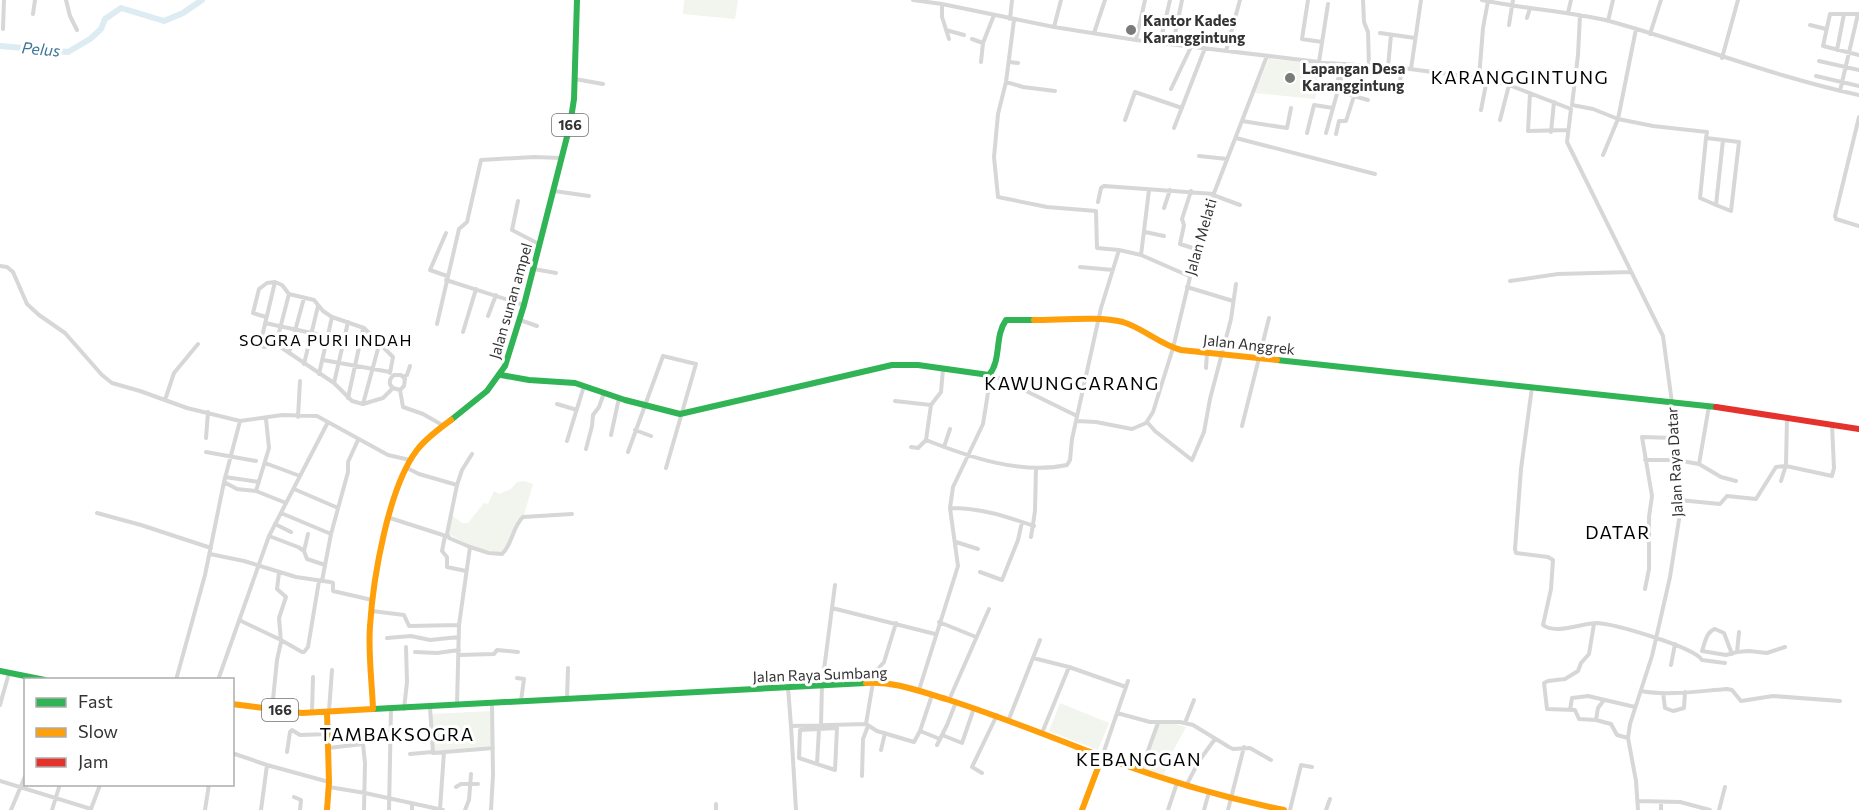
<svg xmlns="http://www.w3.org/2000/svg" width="1859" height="810" font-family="Commissioner,sans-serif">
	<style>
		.green { fill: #f1f5ed }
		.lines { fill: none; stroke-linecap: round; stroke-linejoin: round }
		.river { stroke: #ddebf3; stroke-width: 6 }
		.street { stroke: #d7d7d7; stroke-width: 4 }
		.fast { stroke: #30b455; stroke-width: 6 }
		.slow { stroke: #ff9f0a; stroke-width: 6 }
		.jam { stroke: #e5322d; stroke-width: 6 }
		.poi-dot { fill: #7a7a7a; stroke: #fff; stroke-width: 2 }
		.labels { text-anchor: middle; stroke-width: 6; stroke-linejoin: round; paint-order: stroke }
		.shield { fill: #fff; stroke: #707070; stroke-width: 1.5 }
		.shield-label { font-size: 14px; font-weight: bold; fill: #333 }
		.poi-label { font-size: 15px; font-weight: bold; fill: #333; stroke: #fff; text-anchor: start }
		.street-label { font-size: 15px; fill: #333; stroke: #fff }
		.water-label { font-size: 16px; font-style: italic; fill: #3f7597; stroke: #fff }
		.neighbourhood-label { font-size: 16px; letter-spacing: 1.5px; fill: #000; stroke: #fff }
		.quarter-label { font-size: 18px; letter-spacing: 1.5px; fill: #000; stroke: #fff }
	</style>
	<rect width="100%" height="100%" fill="#fff"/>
	<path class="green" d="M684,0H738L735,19L683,14Z
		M1269,59L1322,64L1315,99L1255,93Z
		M524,481L533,484L524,515L517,520L506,548L501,553L470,546L449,534L451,515L462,523H468L484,503L488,504L494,491L499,494L511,489L517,482Z
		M1060,703L1109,723L1098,750L1049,731Z
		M491,711V745L489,746L434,751L431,714Z
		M1159,724H1176L1186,727L1173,751L1163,777L1143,769Z"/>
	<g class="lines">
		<path class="river" d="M0,46L68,52L90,39L101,29L105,19L121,8L164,21L183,13L202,0"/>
		<path class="street" d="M66,0L70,16L77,30
			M913,0L942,4L1054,27L1136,40L1327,63L1402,68L1487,79L1509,85L1571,109L1567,142L1663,336L1672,403L1680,513L1670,577L1652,656L1630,724L1628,738L1636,781L1638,810
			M1308,0L1302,39L1322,42
			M1363,0L1364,22L1368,32L1369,66
			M1482,0C1524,9 1567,11 1609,21C1693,44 1774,77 1859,95
			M942,4V17L949,39
			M1568,13L1571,0
			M33,14L35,0
			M1859,14H1830L1823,46L1859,55
			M1527,18L1530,8
			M1010,19L1012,0
			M1014,20L1006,82L998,114L994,157L998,197L1047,207L1096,211L1097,248L1119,250L1141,255L1189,276
			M1608,21L1613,0
			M1509,25L1513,0
			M1810,25L1826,29
			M1054,27L1061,0
			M3,29L4,0
			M946,30L964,35
			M1094,33L1105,0
			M1380,33L1415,38
			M1650,34L1661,0
			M972,39L983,43
			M1136,40L1145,0
			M1160,43L1170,0
			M1173,44L1182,0
			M1837,50L1844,14
			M1226,51L1240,0
			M1722,58L1738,0
			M1819,61L1859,70
			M981,62L983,43L994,15
			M1009,62L1018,63
			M1319,62L1328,4
			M1388,67L1391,35
			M1411,69L1421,0
			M1816,76L1859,86
			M1479,78L1483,28L1488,1
			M575,79L603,84
			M1006,82L1023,87L1055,91
			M1319,86L1368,100
			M1171,89L1191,47
			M1336,91L1341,64
			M1840,91L1858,14
			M1530,93L1528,131L1568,130
			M1398,95L1402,68
			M1572,105L1593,109L1618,119L1653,126L1707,132L1706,138L1700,198L1716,205L1723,140L1706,138
			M1572,105L1578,55L1580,15
			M1481,110L1487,79
			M1859,117L1835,216L1836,219L1859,226
			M1125,120L1135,92L1182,108
			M1500,120L1509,85
			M1242,121L1287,128L1291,108
			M1174,128L1205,48
			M1551,132L1554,102
			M1307,133L1314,105L1333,108
			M1326,133L1345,65
			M1336,134L1339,121H1346L1354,96
			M1236,138L1375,174
			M1603,155L1618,119L1636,29
			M1199,156L1227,159
			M554,191L589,196
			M1191,191L1182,219L1184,225L1180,244L1196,249
			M1213,195L1240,205
			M518,201L512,230L539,244
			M1098,202L1101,188L1104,186L1214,194
			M1716,205L1731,211L1739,142L1723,140
			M1164,208L1170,190
			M1145,232L1164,236
			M446,233L430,270L447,276
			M1141,255L1149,190
			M0,266L7,267L13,272L27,304L39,315L65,333L102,375L112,383L140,391L187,408L240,421L282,415L317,416L388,455L410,460
			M1080,267L1113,270
			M534,269L556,273
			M446,280L524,305
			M1510,281L1558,274L1631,272
			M275,282L260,345L264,347L276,344
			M1187,287L1233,301
			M289,294L276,344L334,383
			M488,316L496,295
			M266,317L253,313L259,289L267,283L275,282L282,285L289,294L314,300L323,311L332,317L364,328L393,357L390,373
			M520,320L537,326
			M348,322L334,383L352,401L363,404L379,345
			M265,323L344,340
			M437,324L459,229L467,222L481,160L534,157L562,158
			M463,332L476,289
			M289,353L304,298
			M323,360L390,372
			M304,364L318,306
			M1206,368L1207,353
			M943,369L941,392L931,405L926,440C969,457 1021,475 1067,465L1070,460L1072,439L1101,308L1119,250
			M319,374L332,317
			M991,376L1002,379L1077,416
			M403,377L407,375L410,366
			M1532,387L1521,469L1515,549L1516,553L1548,557L1553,560L1551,589L1543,625C1556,635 1582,623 1597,623C1615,624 1694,647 1702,660L1725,663
			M400,390L393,388C388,384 389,379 394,375H401L405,379L404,386L400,390L403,407L423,414L444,426
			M348,398L363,329
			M165,400L174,373L198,344
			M895,401L931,405
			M363,404L383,398L393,388
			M557,404L577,410
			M298,417L300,381
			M1076,421L1096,422L1132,429L1146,423L1153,412L1173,348L1204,219L1267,56
			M1147,422L1155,431L1192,460L1204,432L1210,399L1231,319L1236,284
			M1242,426L1269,318
			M635,430L651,436
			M611,435L619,398
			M206,438L208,412
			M567,441L584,386
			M911,447L918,448L926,440
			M944,447L950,429
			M586,449L592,426L593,415L599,407L604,393
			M206,452L256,461
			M628,452L663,356L696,364L666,468
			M1645,460H1676L1699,464L1721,477L1736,481
			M265,463L300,476
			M1699,464L1709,406
			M407,468L419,474L457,485L447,534L449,538L470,547L459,625L457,705
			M225,477L259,482
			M1781,481L1786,465L1787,417
			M224,482L237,489L256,491L286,503
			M457,485L462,470L472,454
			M294,489L338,508
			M256,491L269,448L266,419
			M1679,500L1720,504L1727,496L1756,499L1776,467L1786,466L1832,476L1834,468L1832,425
			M950,508C981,508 1005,516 1034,526
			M97,513L141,525L211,548
			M281,513L331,534
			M390,518L449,537
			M275,524L291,532
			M269,536L298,547L304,551L307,559L325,565
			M445,536L442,551L447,557V567L466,571
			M1031,537L1035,511L1036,468
			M956,542L978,549
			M470,547L489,553L502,554C513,544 512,527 523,517L572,514
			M304,551L308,534
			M210,554L244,561L296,577L330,582L333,583V591L372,600
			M980,572L1002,580L1018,540L1022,522
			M322,581L331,534L348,472V462L358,440
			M1645,589L1649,569V517L1652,496L1642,437L1675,438
			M832,608L935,634
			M372,611L404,615L409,626L459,625
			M239,620L281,640L302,652H304L308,647L319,581
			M939,622L976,637
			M1594,624L1589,654L1581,663L1578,671L1565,679L1548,681L1544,683L1547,709L1575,710L1579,719L1596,720
			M387,638L411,636L430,640L459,637
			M1702,651L1726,655L1737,652L1749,651L1767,653L1785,647
			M1702,651C1705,643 1706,632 1715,629L1724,633L1732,654
			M415,652L437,653L459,650
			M1737,652L1739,632
			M459,655L494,654L497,650L518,652
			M1033,658L1069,667L1126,687
			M1671,665L1675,644
			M517,678L524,679L521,701
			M176,680L205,575L224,482L240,421
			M218,680L269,536L328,422
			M873,682L866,724L877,731L914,742L920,731L932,695
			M875,682L878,669L884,662L896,623
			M788,687L791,726L866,724
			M919,690L958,566L950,508L953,487L983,424L991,374
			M1641,691C1668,696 1699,691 1727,689L1732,690L1741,701L1773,696L1840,701
			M1663,693L1665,708L1673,711L1684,708L1685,692
			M567,699L568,668
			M949,700L989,609
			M1604,700L1598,708L1596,720L1611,724L1617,735L1628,738
			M0,705L9,673
			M430,707L433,753L493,748
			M272,709L277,660L281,642L279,618L286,597L277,589L279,573
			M404,709L407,682L406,647
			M1570,710L1572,698L1588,696L1635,707
			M329,711L332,670
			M312,712L313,677
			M1117,713L1150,722H1180L1193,725L1229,747L1233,749L1250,748L1271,760
			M1009,719L1040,640
			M1185,723L1194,700
			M821,724L822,685L835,585
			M791,726L796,810
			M837,728L835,770L799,758L800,730Z
			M920,731L940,739
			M1042,733L1069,667
			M942,735L962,743L974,708
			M937,745L947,725L956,702
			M328,748L363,744L365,763L364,810
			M881,750L885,733
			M287,752L290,732L292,730L300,735L328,734
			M232,753L267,765L329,782
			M410,754L432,752
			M1102,757L1128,681
			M817,764L819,729
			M1141,770L1158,723
			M982,773L972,767L997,715
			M862,776L863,739L868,726
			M0,781L91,809
			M1186,786L1199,761L1215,739
			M329,787L365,793L443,810
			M456,787L461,784H478
			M294,797L301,800L300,810
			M1638,801L1680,802L1710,810
			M412,804V810
			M91,809L100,785
			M440,809L444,752
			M11,810L26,774
			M52,810L60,784
			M205,810L209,784
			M261,810L267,765
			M389,810L391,709
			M465,810L469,800L471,774
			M491,810L493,775L492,704
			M716,810V804
			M1168,810L1177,783
			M1204,810L1209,792
			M1228,810L1244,747
			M1290,810L1301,765L1312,767
			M1326,810L1330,799
			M1661,810V802
			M1719,810L1725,787"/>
		<path class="fast" d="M1277,360L1716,407
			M501,375L529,380L575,383L625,400L680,414L892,365H918L989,375C1002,359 994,337 1006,320H1034
			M451,420L487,391L505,366L524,305L570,125L574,99L577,0
			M0,671L45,680
			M373,709L866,683"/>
		<path class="slow" d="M1034,320C1059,320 1100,316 1123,322C1143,328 1161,345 1181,350L1277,360
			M866,683C894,681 919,691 946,699C999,716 1049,736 1100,756C1160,779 1221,797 1284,810
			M232,704L302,713L373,709C372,682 368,654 370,626C373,579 388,488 417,450C426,438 439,429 451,420
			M327,712L329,782L327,810
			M1082,810L1102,757"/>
		<path class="jam" d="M1716,407L1859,429"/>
	</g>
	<g class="poi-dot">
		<circle cx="1131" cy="30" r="6"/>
		<circle cx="1290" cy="78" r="6"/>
	</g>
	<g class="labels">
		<g class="shield">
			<rect x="552" y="114" width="36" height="22" rx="4.5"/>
			<rect x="262" y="699" width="36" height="22" rx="4.5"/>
		</g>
		<g class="shield-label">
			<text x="570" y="130">166</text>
			<text x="280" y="715">166</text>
		</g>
		<g class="poi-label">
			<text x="1143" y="26">Kantor Kades<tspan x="1143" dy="17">Karanggintung</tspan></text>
			<text x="1302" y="74">Lapangan Desa<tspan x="1302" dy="17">Karanggintung</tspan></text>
		</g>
		<g class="street-label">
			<text transform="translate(1201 237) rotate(-74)" y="5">Jalan Melati</text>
			<text transform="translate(511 301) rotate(-74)" y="5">Jalan sunan ampel</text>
			<text transform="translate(1249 345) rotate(6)" y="5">Jalan Anggrek</text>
			<text transform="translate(1675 462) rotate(-93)" y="5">Jalan Raya Datar</text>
			<text transform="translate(820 675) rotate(-2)" y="5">Jalan Raya Sumbang</text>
		</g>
		<g class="water-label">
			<text transform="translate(41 49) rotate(5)" y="6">Pelus</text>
		</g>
		<g class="neighbourhood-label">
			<text x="326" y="346">SOGRA PURI INDAH</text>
		</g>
		<g class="quarter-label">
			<text x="1520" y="84">KARANGGINTUNG</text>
			<text x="1072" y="390">KAWUNGCARANG</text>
			<text x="1618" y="539">DATAR</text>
			<text x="397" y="741">TAMBAKSOGRA</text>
			<text x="1139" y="766">KEBANGGAN</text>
		</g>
	</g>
	<rect x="24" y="678" width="210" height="108" fill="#ffffff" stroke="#adadad" stroke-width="1.5"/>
	<rect x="36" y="698" width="30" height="9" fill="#30b455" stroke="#adadad" stroke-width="1.5"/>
	<text x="78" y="708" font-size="18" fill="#333333">Fast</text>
	<rect x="36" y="728" width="30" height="9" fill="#ff9f0a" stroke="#adadad" stroke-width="1.5"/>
	<text x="78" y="738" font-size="18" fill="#333333">Slow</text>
	<rect x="36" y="758" width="30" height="9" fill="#e5322d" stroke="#adadad" stroke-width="1.5"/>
	<text x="78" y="768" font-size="18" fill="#333333">Jam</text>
</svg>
